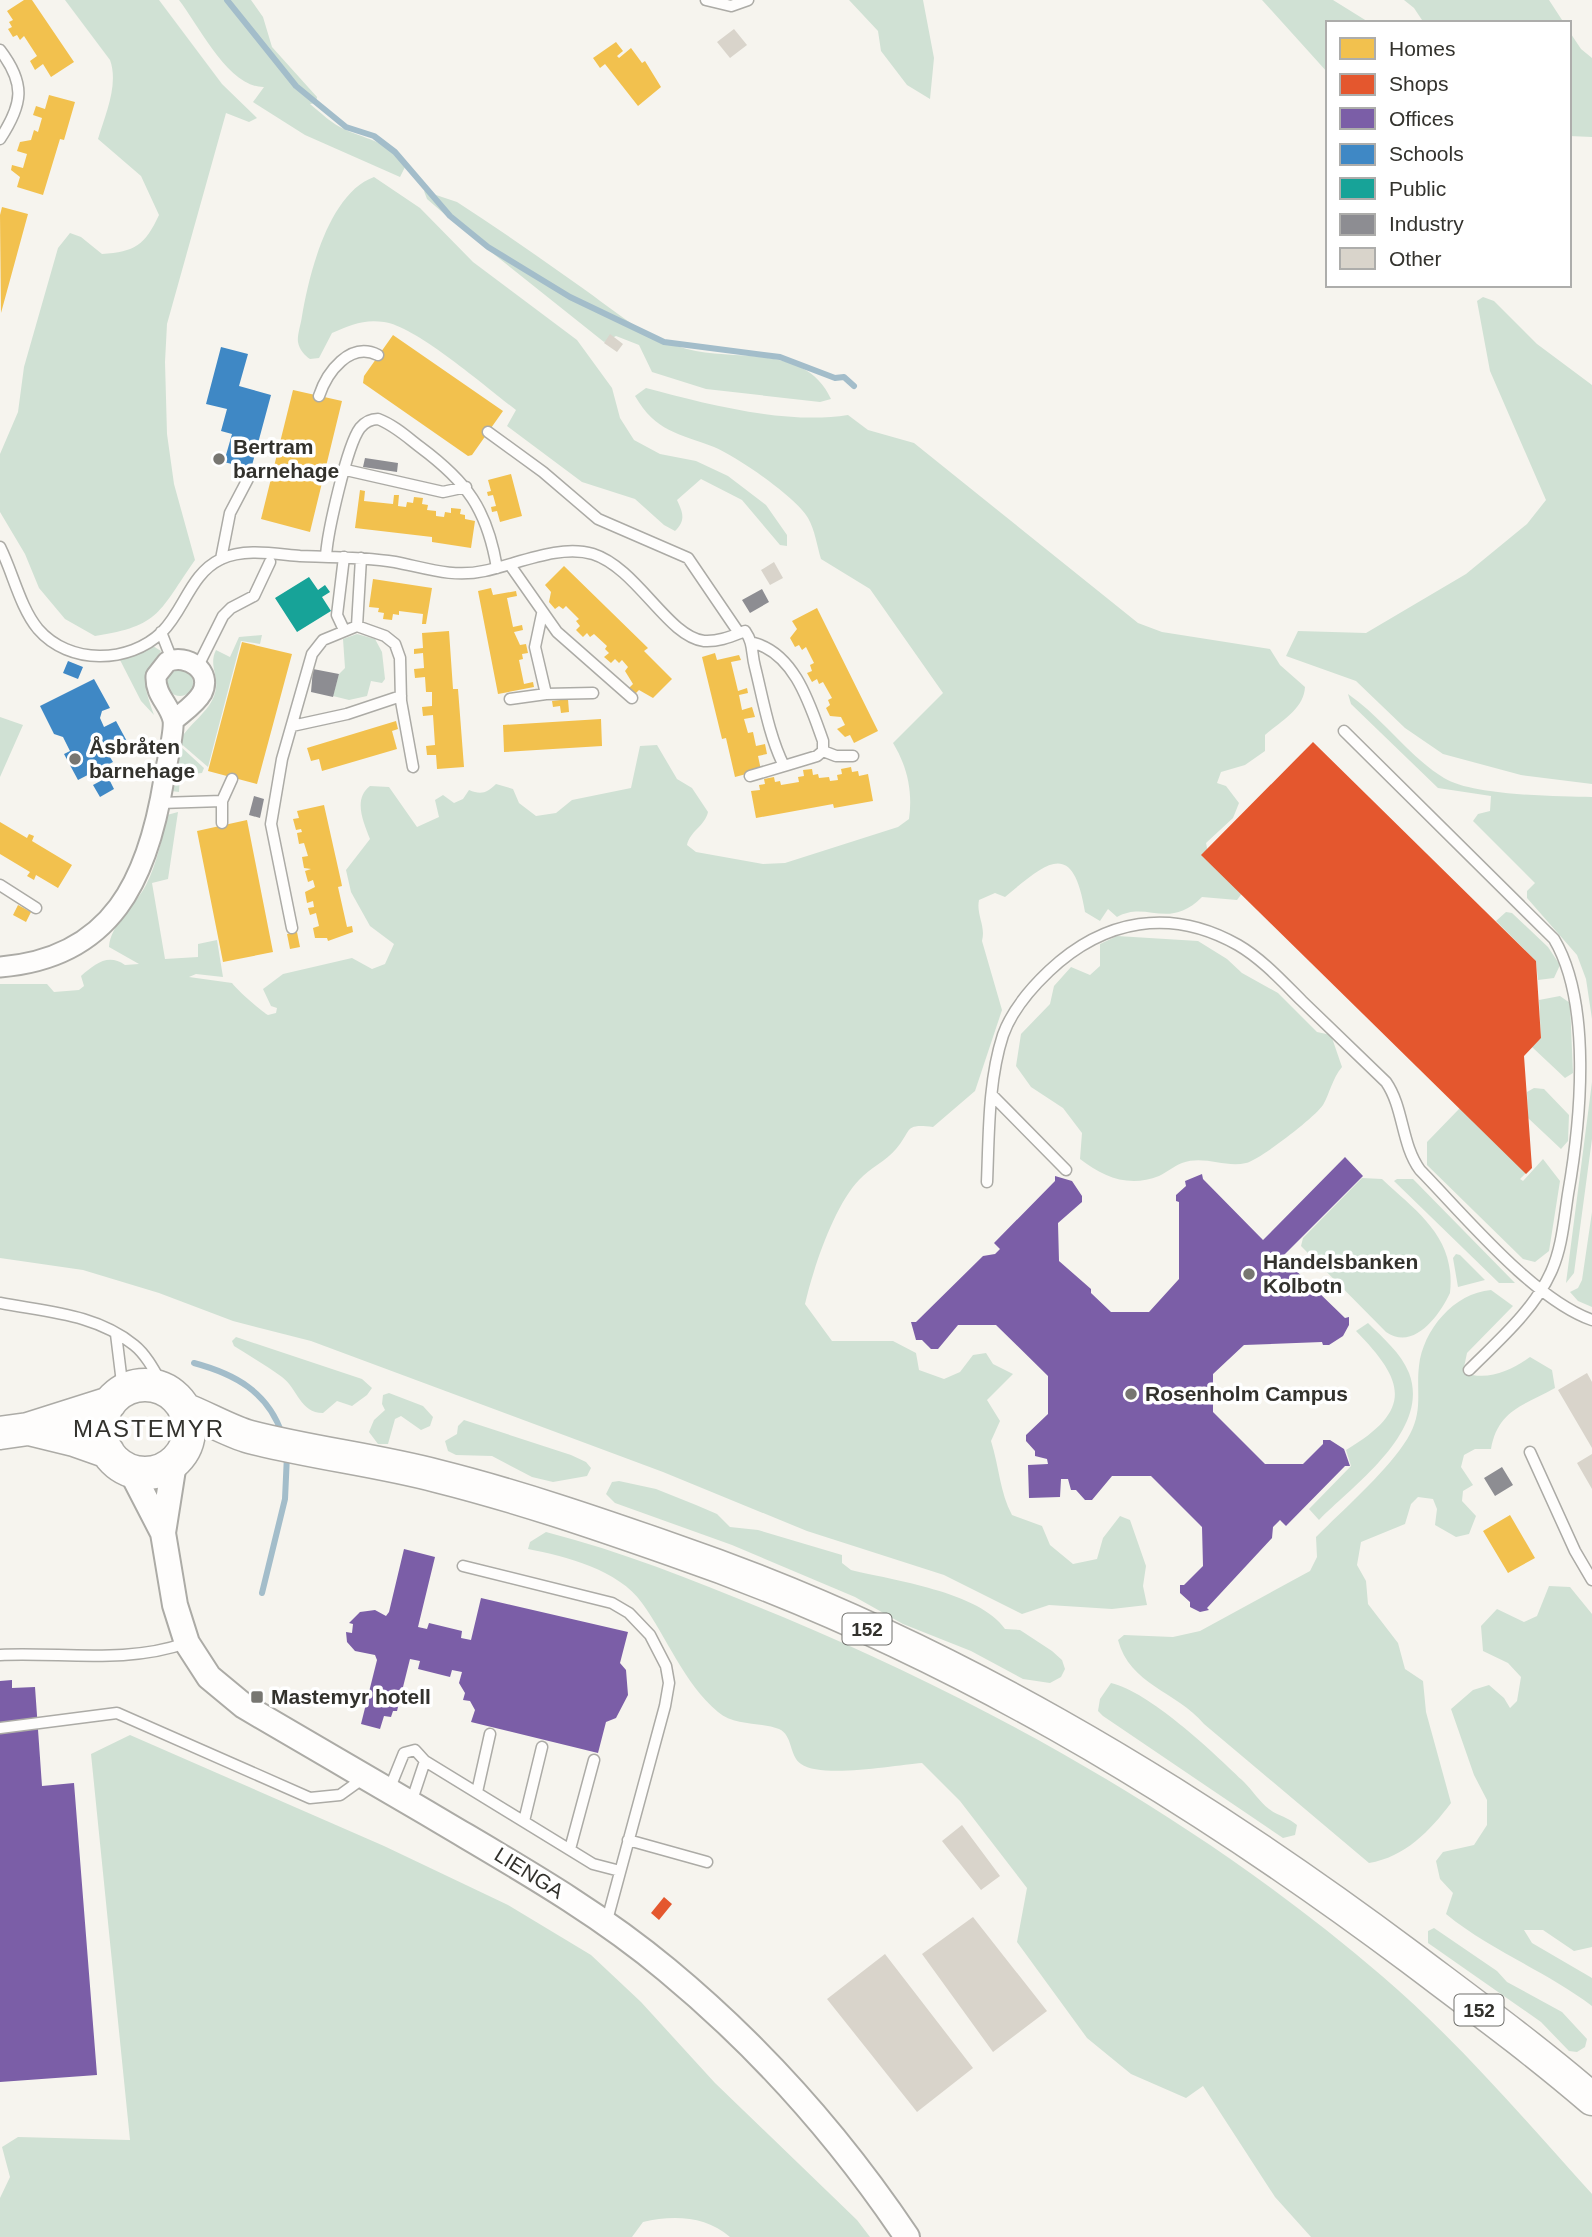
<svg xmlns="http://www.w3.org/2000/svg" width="1592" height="2237" font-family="Arial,sans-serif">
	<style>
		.green { fill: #d0e1d4 }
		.homes { fill: #f2c14e }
		.shops { fill: #e4572e }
		.offices { fill: #7b5ea7 }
		.schools { fill: #3f88c5 }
		.public { fill: #17a398 }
		.industry { fill: #8d8d92 }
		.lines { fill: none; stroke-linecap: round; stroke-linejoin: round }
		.stream { stroke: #a3bdca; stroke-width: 6 }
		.building { fill: #d9d4cb }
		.service-casing { stroke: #acaba6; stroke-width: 13 }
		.minor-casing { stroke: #acaba6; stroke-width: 23 }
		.tertiary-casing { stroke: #acaba6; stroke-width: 28 }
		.primary-casing { stroke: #acaba6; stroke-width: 35 }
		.service { stroke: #fefdfc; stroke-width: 10 }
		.minor { stroke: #fefdfc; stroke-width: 19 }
		.tertiary { stroke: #fefdfc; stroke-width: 24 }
		.primary { stroke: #fefdfc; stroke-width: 32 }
		.poi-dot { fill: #777671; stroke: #fff; stroke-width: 2.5 }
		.labels { text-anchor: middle; stroke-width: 7; stroke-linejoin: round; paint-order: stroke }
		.shield { fill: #fff; stroke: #70706c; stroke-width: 2 }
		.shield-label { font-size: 19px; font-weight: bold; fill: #33322d }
		.poi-label { font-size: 21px; font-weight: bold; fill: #33322d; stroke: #fff; text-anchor: start }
		.street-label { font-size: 21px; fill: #33322d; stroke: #fff }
		.quarter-label { font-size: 24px; letter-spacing: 2px; fill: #33322d; stroke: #fff }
	</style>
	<rect width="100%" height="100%" fill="#f6f4ee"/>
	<path class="green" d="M65,0H159L222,84L257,118L249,122L226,113L167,324L165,362L167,434L174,484L195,560C159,611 161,626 95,636L65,619L39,588L25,554L0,512V454L18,412L24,367L58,248L70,233L81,237L102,254C135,252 145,245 159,215L141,176L98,139C105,115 119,85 110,60Z
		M179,0H251L263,17L272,47L317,97L316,103L310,104C321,113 332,124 346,130C366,139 395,144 405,167L400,177L305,135L253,102L264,87C229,88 199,26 179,0Z
		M849,0H923L934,58L930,99L907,85L881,51L878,31Z
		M1262,0H1333L1370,23H1328V73Z
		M1404,0H1549L1564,23H1424L1414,8Z
		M1569,31L1581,49L1592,58V137L1569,136Z
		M374,177L420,208L473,262L577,340L612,388L620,418L634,440L660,454L696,461L728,476L766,505L787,535V546L780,545L742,500L701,479L677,500C683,513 686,520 675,531L664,525L635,499L582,482L507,426L516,410C488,389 416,326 384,322C364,319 350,325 332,333L319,358L310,359C305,356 299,349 298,342C297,335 301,324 302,316C309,274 329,193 374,177Z
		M424,191L457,202C499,229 540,258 581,287C615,311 645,338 687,349C735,362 806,343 831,399L820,402L706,389L652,372L639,345L616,336L604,342L456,224L427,199Z
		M1483,297L1494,301L1537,344L1592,385V784L1521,775L1443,754L1405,728L1356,681L1286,656L1298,631L1366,633L1466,574L1527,524L1546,500L1490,371L1477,301Z
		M646,388C706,404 786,425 848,415L868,430L914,443L1138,623L1162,632L1270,649L1280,665L1305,687C1304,709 1281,721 1265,735V751L1245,765L1221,772L1217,783L1226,786L1239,803L1233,818L1206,843L1208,853L1243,892L1237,900L1202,897C1168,931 1147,900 1117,917L1108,909L1100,921L1085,912C1073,838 1047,862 1005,897L995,893L979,900C976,915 986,926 982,941L1002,1010L975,1091L933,1127C903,1123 912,1131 896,1149C886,1161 870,1168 859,1180C834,1206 813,1269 805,1304L832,1341H893L916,1353L919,1370L944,1379L960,1372L973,1355L986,1353L993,1364L1013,1374L987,1400L1000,1421L991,1441C999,1466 1000,1493 1012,1515L1042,1526L1050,1545L1073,1564L1097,1559L1103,1538L1120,1516L1130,1520L1146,1566L1143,1586L1147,1605L1112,1609L1049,1605L1022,1614L944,1575L807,1531L663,1472L311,1341L233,1321L159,1293L83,1270L0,1258V984H47L54,992L79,990L84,986L81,976C95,964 108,953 125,965L139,964L109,947C111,923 135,906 146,885C157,863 162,839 167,815L178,812L168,879L152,883L165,959L198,957V944L217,940L223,977L196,974L189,977L232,983C236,989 263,1013 268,1015L276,1013L277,1008L271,1006L263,989L283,974L352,958L372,969L385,964L394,944L370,926L351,892L346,870L370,839C363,821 353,799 370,786L389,787L417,827L439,817L435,800L443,795L454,803L463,799L469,790C481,795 487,793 496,784L513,789L519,803L536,816L556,813L572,800L631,788L640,746L657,745L677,779L692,788L708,812C705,826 690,831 687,845L696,852L763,864L785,863L898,827L909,819C913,791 907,766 893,743L943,693L870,589L821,559C817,546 815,530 808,518C796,497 736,456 714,447C678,433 656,432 635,396Z
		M357,634L375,639L382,652L385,679L382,683L371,681L367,696L349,700L333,696L339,674L345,668L343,639Z
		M262,635L260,644L241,641L208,767L179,742C188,724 210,712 215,693C220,676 208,666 216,650L230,657L239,637Z
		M153,646L161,651C141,679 143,684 154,715L141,701L120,660Z
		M167 683a13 13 0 1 1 26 0a13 13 0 1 1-26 0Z
		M1348,694C1383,718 1408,756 1444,778C1473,796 1557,796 1592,797V1019L1586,979L1577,955L1527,898V891L1535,883L1473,821L1478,814L1490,811L1491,796L1438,788L1351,704Z
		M0,717L23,725L0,777Z
		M179,745L204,768L202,773L180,775L179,792L171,791Z
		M1506,912L1512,913L1548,947L1560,965L1554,978L1538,980L1536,961L1496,921Z
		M1117,936L1198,941L1227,959L1242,973L1278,993L1317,1032L1331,1035L1342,1067C1332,1079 1330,1093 1323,1105C1314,1118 1261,1159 1246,1163C1225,1168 1204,1155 1182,1163C1174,1166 1167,1172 1159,1176C1129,1188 1103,1177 1080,1159L1082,1133L1063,1108L1031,1087L1016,1066L1021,1034L1050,1004L1054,986L1071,967L1090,975L1100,966V944Z
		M1560,996L1570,1003L1573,1073L1565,1078L1532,1047L1541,1038L1539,1000Z
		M1522,1044L1531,1168L1520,1179L1523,1181L1543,1159L1560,1181L1549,1251L1535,1262L1523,1259L1427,1165V1142Z
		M1592,1082V1139L1574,1273L1566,1283Z
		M1534,1088L1544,1089L1569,1115L1568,1141L1561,1149L1528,1118L1527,1092Z
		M1362,1178L1382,1179C1418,1213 1456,1237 1450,1293C1439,1316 1414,1351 1386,1332L1301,1246L1303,1238Z
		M1397,1179H1413L1515,1283H1499L1394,1181Z
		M1592,1212V1307L1578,1301L1570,1292L1578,1288L1582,1280Z
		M1456,1254L1460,1255L1485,1280L1458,1287L1453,1258Z
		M1491,1290L1513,1306L1467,1353L1463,1372C1486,1382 1511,1371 1530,1357L1552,1370L1555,1388C1523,1406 1498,1410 1491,1449H1475L1464,1455L1461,1467L1473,1485L1463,1491L1462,1501L1476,1516L1469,1534L1456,1537L1435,1525L1437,1509L1433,1499L1418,1497L1411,1504L1405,1524L1361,1542L1357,1565L1366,1581L1368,1604L1398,1643L1405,1669L1423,1681L1426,1712L1451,1803C1430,1831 1405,1857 1369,1863L1204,1724C1176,1691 1130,1685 1118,1640L1124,1635L1173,1637L1200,1631L1310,1571L1317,1557L1316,1537C1342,1511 1394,1465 1410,1434C1423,1410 1416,1391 1419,1366C1423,1330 1454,1293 1491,1290Z
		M1368,1323C1383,1338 1401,1353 1409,1373C1431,1430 1355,1484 1319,1520L1309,1509L1351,1466L1346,1450C1413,1410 1406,1382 1356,1331Z
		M236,1337L362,1379L372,1388L367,1395L352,1406L337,1401L323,1413C300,1413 298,1389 282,1377C267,1366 250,1356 234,1346L232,1341Z
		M389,1393L423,1406L433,1417L430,1426L421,1430L401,1416L395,1419L388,1444H378L369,1432L374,1420L385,1410L382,1404L383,1395Z
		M464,1420L571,1455L586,1462L591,1468L587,1476L553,1482L532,1477L492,1456L456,1455L448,1451L445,1441L457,1434L458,1426Z
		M619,1481L656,1489L696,1505L717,1514L730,1527L758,1530L842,1555V1563L851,1570C892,1580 980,1592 1005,1629L1020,1630L1052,1651L1062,1660L1065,1669L1061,1677L1050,1683L1023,1679L971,1651L903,1624L855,1597L732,1545L615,1503L606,1494L612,1482Z
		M546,1532C628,1553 705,1585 783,1617C997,1707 1205,1824 1382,1976C1458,2041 1525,2120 1592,2194V2237H1311L1275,2197L1203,2086L1186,2098L1131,2074L1087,2038L1017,1942L1027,1888L960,1801L922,1763C895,1765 822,1779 801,1764C789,1756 793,1735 779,1729C761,1722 734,1726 718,1712C683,1682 668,1639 642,1603C619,1570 565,1556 528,1549L530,1542Z
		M1549,1586L1570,1587L1592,1614V1947L1574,1951L1543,1930H1524L1532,1943L1592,1978V2006C1546,1971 1491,1951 1446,1914L1453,1893L1440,1879L1436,1861L1443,1852L1474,1845L1487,1825V1800L1474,1775L1451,1709L1473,1690L1489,1685L1504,1698L1510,1708L1517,1701L1521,1677L1508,1663L1483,1651L1481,1626L1497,1609L1524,1622L1537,1616Z
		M1111,1683C1150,1692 1214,1753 1244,1782C1252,1790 1260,1802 1269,1809C1278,1816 1288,1817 1297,1825L1295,1835L1283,1838L1103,1716L1098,1711L1100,1699Z
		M130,1735L384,1846L508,1905L591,1955L641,2002L715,2083L857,2220L870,2237H730C706,2216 673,2215 643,2222L632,2237H0V2198L10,2177L2,2147L18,2137L130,2140L91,1754Z
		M1434,1928L1497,1971L1507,1982L1562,2012L1587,2039L1585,2047L1577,2052L1569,2051L1541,2022L1428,1943V1931Z"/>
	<path class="homes" d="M24,0H32L74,62L51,77L43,64L35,70L30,61L37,56L24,36L20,40L17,35L13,37L8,29L12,27L9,22L13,20L7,11Z
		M616,42L623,51L617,56L619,58L631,48L642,63L645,61L661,87L638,106L605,64L600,68L593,58Z
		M49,95L75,102L64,140L60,139L43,195L17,187L20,177L11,170L12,165L23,168L27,154L17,151L20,142L31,140L34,130L38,132L42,118L33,115L36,106L45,109Z
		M2,207L28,214L1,313L0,215Z
		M393,335L503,411L472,455L468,456L363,383L364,376Z
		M293,390L342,401L310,532L261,519Z
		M511,474L522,516L500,522L497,511L492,512L491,507L496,506L493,495L488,496L487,492L491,491L488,480Z
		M360,490L365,491L364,501L393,504L394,495H399L398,506L406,507L407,502L413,503L414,497L423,498L422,504L428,505L427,510L436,511V516L444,517L445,512L451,513V508L461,509L460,514L465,515V519L475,521L471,548L432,542V537L355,528Z
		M564,566L648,648L644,651L672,679L653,698L639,690L635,694L629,688L633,684L625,671L628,667L622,660L619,663L615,659L611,663L604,657L609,653L605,649L607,646L594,634L590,637L587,633L583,637L576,630L580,626L576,621L579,619L566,606L563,609L559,606L555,609L549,602L551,592L545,585Z
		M373,579L432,588L426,624H422L423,614L399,611V615L393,614L392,620L383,619L384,613L378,612L379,608L369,607Z
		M491,588L493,595L516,591L517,596L507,598L513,627L522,625L523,630L514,632L520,645L526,644L528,653L522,654L523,659L519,660L524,684L533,682L534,687L498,694L478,591Z
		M817,608L878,731L854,743L850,735L845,737L837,729L845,725L841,717L830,716L826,708L830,705L828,700L832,698L823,682L819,684L817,679L812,682L807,673L812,671L810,665L814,663L806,647L802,650L799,645L795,647L790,638L797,629L792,621Z
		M449,631L453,689H458L464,767L437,769L436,755H427L426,746L435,745L433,715L423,716L422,707L432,706V692H426L425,677L415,678L414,669L424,668L423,653L414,654V649L423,648L422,633Z
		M242,642L292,654L257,784L208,771Z
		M715,653L717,660L739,655L741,660L731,662L738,691L747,688L748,693L739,695L742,710L752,707L755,717L744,719L748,733L753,732L756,746L765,744L767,754L758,756L761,770L735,777L726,738L722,739L702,657Z
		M568,699L569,712L561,713L560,706L553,707L552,701Z
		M601,719L602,746L504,752L503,725Z
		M396,721L398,729L392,731L397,749L322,771L319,759L311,761L307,748Z
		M851,767L852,772L858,771L859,776L868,774L873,801L834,808L833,804L756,818L751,791L760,790L759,785L765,784L764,779L774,777L775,782L780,781L781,785L799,782L798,777L804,776L803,770L812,769L813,775L818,774L819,778L829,777L830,781L838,780L837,775L842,774L841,769Z
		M324,805L341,881L342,886L338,887L347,927L352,926L353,932L328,941L327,938H315L313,928L319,926L316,913L310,915L308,908L314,907L313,901L307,903L305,892L315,887L313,880L308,882L305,871L311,869L304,868L302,857L308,856L304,843L299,844L297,833L302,832L301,829L296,830L293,819L299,818L297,811Z
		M247,820L273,952L223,962L197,831Z
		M0,822L27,838L29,834L34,836L32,841L72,865L58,888L36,875L34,880L27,876L30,872L0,854Z
		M18,905L31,912L26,922L13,915Z
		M297,932L300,947L290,949L287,934Z
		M1510,1515L1535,1558L1508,1573L1483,1531Z"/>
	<path class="shops" d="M1313,742L1536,961L1541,1038L1524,1056L1532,1168L1526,1174L1201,855Z
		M664,1897L672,1904L659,1920L651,1913Z"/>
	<path class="offices" d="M1345,1157L1363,1176L1280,1259H1284L1345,1318L1349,1317V1325L1343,1336L1329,1345H1323L1322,1342L1244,1345L1213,1374V1412L1265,1464H1303L1323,1444V1440H1330L1344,1449L1350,1466H1345L1286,1526L1280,1520L1273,1527L1272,1538L1207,1608L1209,1610L1200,1612L1190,1607V1602L1180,1593V1585H1184L1203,1566L1202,1527L1151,1476H1112L1092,1500H1085L1076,1490H1071L1068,1479H1061L1060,1497L1029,1498L1028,1465L1048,1464L1047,1459L1035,1456V1451L1026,1441V1435L1048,1414V1376L996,1325H958L938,1349H931L922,1340H916L911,1322H916L983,1256L995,1254L1000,1249L994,1243L1055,1181V1176L1072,1181L1082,1196V1202L1058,1223L1059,1261L1091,1289V1293L1111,1312H1149L1179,1279V1202L1176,1201V1195L1186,1186L1185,1181L1202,1174L1203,1179L1263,1240Z
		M404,1549L435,1557L418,1627L427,1629L429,1623L462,1631L461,1638L471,1640L481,1598L628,1632L620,1663L626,1670L628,1695L616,1718L606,1722L598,1753L471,1722L475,1710L470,1701L463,1700L465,1693L459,1683L462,1672L452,1670L450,1677L418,1669L420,1661L410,1659L397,1711H393L391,1717L384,1716L380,1729L361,1724L377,1660L375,1655L355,1651L347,1642L346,1632L352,1633L353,1624L349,1623L360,1612L375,1610L386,1616L389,1612Z
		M12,1680V1688L35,1687L42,1786L74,1783L97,2075L0,2082V1681Z"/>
	<path class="schools" d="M221,347L248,354L239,386L271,395L251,469L224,462L232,434L221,431L227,409L206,404Z
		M68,661L83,667L78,679L63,673Z
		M94,679L110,708L102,711L100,718L104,727L116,721L130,747L110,757L113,762L78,780L64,754L70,751L63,737L54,734L40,706Z
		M108,777L114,789L100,797L93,785Z"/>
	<path class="public" d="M309,577L318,590L325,585L330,592L322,597L331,611L297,632L275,598Z"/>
	<path class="industry" d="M365,458L398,463L397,472L363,467Z
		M762,589L769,602L750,613L742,600Z
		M313,669L339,674L333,697L311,692Z
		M254,796L264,799L260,818L249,815Z
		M1502,1467L1513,1485L1495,1496L1484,1478Z"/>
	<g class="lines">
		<path class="stream" d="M227,0L296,86L346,127L374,136L395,152L450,216L488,247L570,297L664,342L780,357L835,378L844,377L854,386
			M194,1363C235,1374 268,1392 282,1434
			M262,1593L285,1499L287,1455"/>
	</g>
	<path class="building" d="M734,29L747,45L730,58L717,42Z
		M610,334L623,344L617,352L604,343Z
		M774,562L783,578L770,585L761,570Z
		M1587,1373L1592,1382V1448L1558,1390Z
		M1592,1454V1489L1577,1463Z
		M962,1825L1000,1876L981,1890L942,1841Z
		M973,1917L1047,2011L993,2052L922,1954Z
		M885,1954L973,2068L917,2112L827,1999Z"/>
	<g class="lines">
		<defs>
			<path id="service" d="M706,0L731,6L748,0
				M0,50C26,84 23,104 0,139
				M319,396C327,372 350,341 378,355
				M488,432L543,472L598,519L688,558L739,633
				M346,470L443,492L466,487
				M0,547C13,573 20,607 38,629C69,665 129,664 162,632C185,609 190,574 221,559C245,548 275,554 300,556C332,557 364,557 395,562C426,568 453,578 484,571C518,564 559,544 593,554C637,568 668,637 704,641C719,642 732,636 745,631C754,644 751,652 755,667C763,699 769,736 784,766L817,756L823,751V741C810,705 795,654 754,643
				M326,557C327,534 347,445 360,428C365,422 370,419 378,419C394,425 407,437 420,447C467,482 487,509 497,568
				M344,557L337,615L344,630
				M361,558L357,626L385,636L395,644L400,658L401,701L413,767
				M221,559L230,513L251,473
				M510,565L557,632L632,698
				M542,614L535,647L546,694L593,693
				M161,632L172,660
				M198,666L223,616L231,608L254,596L270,562
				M510,699L546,694
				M292,726L347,714L401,696
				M1344,731L1554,939C1592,1003 1581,1120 1568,1194C1564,1220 1562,1248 1551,1272C1534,1310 1498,1341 1469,1370
				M823,751L836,756H853
				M750,776L784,766
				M160,803L222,801
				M222,823V801L232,779
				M0,885L36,908
				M292,928L271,824L282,759L312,654L323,640L357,626
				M993,1096L1066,1170
				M987,1182C989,1135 988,1081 1003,1035C1012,1010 1030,989 1049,971C1104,919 1171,907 1238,945C1262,959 1282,981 1302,1001C1330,1028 1358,1055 1386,1082C1404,1108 1401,1144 1420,1170C1465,1216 1533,1299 1592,1320
				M0,1303C47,1312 96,1314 134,1345C148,1356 157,1376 166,1391
				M116,1334L123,1391
				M1530,1452L1575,1551L1592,1580
				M463,1566L612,1603L629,1613L650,1635L666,1666L669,1683L665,1706L606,1924
				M0,1655C61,1652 127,1664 186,1643
				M0,1728L117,1713L310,1798L340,1795L365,1777
				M389,1790L404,1753L415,1750L425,1761L593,1864L620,1871
				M477,1792L490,1734
				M411,1803L425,1761
				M524,1821L542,1747
				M628,1840L707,1862
				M570,1849L594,1760"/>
			<path id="minor" d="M0,967C113,958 148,878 164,779C166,765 175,732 173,720C169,703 155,696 156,676L167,662C187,653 213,671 202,693C196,704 182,713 173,721"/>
			<path id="tertiary" d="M131,1471L163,1533L175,1605L187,1643L209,1677L244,1706C305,1742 366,1777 427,1813C509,1862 593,1908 667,1970C760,2047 840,2137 907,2237
				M163,1533L174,1463"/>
			<path id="primary" d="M101 1429a44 44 0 1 1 88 0a44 44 0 1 1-88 0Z
				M184,1409C205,1417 231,1432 250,1437C312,1453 376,1460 437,1476C517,1496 596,1523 673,1550C941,1642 1184,1788 1410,1957C1471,2003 1534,2049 1592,2099
				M29,1429L74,1440L108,1452
				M0,1433L28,1429L110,1403"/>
		</defs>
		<use href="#service" class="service-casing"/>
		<use href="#minor" class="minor-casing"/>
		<use href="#tertiary" class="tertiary-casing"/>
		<use href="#primary" class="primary-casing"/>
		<use href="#service" class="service"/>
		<use href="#minor" class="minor"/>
		<use href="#tertiary" class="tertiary"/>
		<use href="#primary" class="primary"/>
	</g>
	<g class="poi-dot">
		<circle cx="219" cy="459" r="7"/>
		<circle cx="75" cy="759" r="7"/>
		<circle cx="1249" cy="1274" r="7"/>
		<circle cx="1131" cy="1394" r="7"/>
		<rect x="250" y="1690" width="14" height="14" rx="3.5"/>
	</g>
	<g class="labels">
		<g class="shield">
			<rect x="842.5" y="1613.5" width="49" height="31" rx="5"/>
			<rect x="1454.5" y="1994.5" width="49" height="31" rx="5"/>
		</g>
		<g class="shield-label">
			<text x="867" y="1636">152</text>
			<text x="1479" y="2017">152</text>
		</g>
		<g class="poi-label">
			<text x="233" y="454">Bertram<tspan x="233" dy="24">barnehage</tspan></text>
			<text x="89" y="754">Åsbråten<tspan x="89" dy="24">barnehage</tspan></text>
			<text x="1263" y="1269">Handelsbanken<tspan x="1263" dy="24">Kolbotn</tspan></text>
			<text x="1145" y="1401">Rosenholm Campus</text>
			<text x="271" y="1704">Mastemyr hotell</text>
		</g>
		<g class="street-label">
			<text transform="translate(529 1873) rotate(32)" y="7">LIENGA</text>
		</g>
		<g class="quarter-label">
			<text x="149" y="1437">MASTEMYR</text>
		</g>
	</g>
	<rect x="1326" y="21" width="245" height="266" fill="#ffffff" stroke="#adadab" stroke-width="2"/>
	<rect x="1340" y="38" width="35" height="21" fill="#f2c14e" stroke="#adadab" stroke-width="2"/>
	<text x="1389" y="56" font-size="21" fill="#33322d">Homes</text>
	<rect x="1340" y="74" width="35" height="21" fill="#e4572e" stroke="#adadab" stroke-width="2"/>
	<text x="1389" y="91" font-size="21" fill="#33322d">Shops</text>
	<rect x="1340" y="108" width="35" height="21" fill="#7b5ea7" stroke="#adadab" stroke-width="2"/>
	<text x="1389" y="126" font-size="21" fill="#33322d">Offices</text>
	<rect x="1340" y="144" width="35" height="21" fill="#3f88c5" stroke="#adadab" stroke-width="2"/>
	<text x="1389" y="161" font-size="21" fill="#33322d">Schools</text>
	<rect x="1340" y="178" width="35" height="21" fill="#17a398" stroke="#adadab" stroke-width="2"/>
	<text x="1389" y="196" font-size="21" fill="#33322d">Public</text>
	<rect x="1340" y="214" width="35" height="21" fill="#8d8d92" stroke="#adadab" stroke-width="2"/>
	<text x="1389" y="231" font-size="21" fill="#33322d">Industry</text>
	<rect x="1340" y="248" width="35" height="21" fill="#d9d4cb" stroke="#adadab" stroke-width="2"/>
	<text x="1389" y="266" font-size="21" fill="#33322d">Other</text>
</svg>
